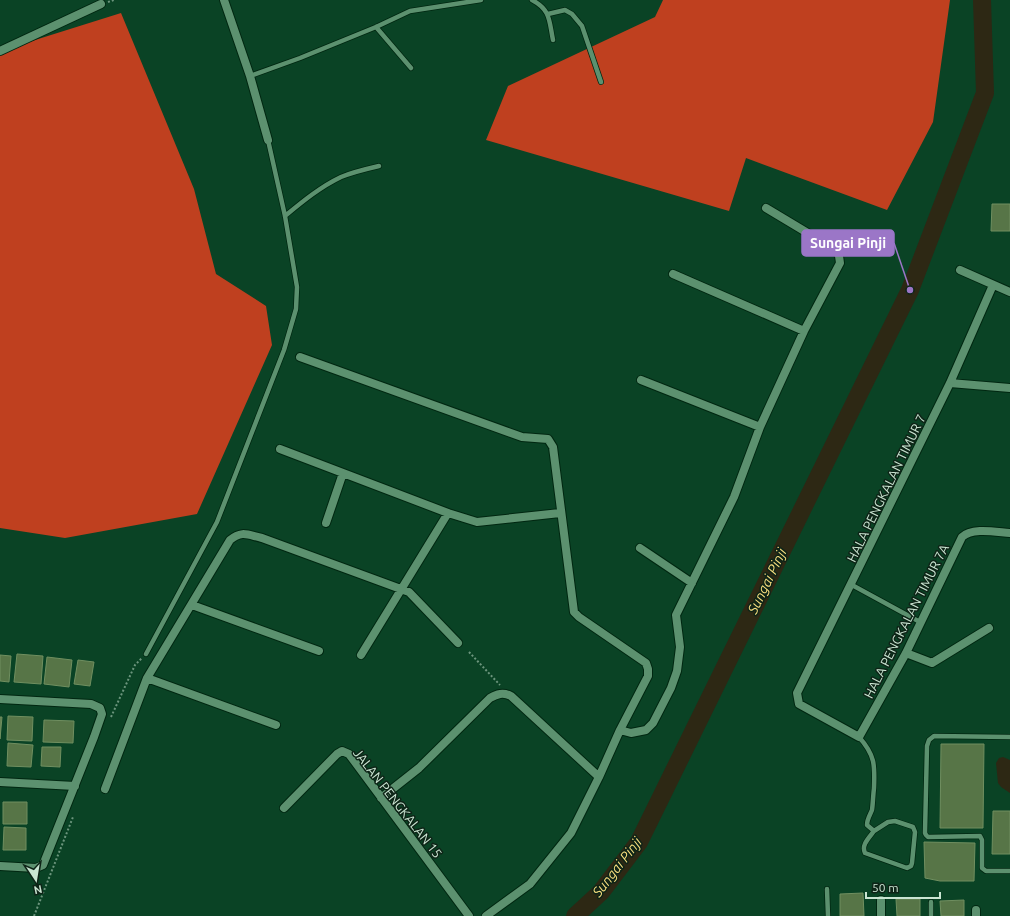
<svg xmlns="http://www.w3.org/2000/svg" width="1010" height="916" font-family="Ubuntu,sans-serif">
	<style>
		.forest { fill: #bf401f }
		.water { fill: #2d2814 }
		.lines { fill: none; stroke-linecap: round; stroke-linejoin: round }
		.river { stroke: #2d2814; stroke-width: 18 }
		.building { fill: #577547; stroke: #708f60 }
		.service-casing { stroke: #002711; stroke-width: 6 }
		.minor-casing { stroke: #002711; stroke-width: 10 }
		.path { stroke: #6c957d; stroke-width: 2; stroke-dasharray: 2 2; stroke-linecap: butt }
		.service { stroke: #5c916f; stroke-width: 4.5 }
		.minor { stroke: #5c916f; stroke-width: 8 }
		.labels { text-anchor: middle; stroke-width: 3; stroke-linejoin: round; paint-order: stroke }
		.street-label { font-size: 13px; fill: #cae5d2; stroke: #0e2417 }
		.water-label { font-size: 14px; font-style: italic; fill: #f8de7e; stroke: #0e2417 }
		.leader { fill: none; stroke: #9b76c7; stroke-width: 1.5 }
		.callout-dot { fill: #9b76c7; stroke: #0e2417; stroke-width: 1.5 }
		.callout { fill: #9b76c7; stroke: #9b76c7; stroke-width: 1.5 }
		.callout-label { font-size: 14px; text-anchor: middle; font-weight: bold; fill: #fff }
	</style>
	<rect width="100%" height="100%" fill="#0a4325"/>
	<path class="forest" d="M663,0H950L933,122L887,210L746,158L729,211L486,140L508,86L655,17Z
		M121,13L194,189L216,274L266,306L272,345L197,514L65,538L0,528V51Z"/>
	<path class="water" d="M1003,757L1010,760V793L1001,787L998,783L996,763L999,758Z"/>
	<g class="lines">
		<path class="river" d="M575,916L601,892L639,842L910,290L985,93L982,0"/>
	</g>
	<path class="building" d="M992,204H1010V231H991Z
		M17,654L43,656L41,684L14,682Z
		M0,655L11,656L9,682L0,681Z
		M47,657L72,660L69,687L44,684Z
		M78,660L94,662L90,686L74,684Z
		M8,716L33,717L32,741L7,740Z
		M0,717H2L0,739Z
		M44,720L74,721L73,743L43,742Z
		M8,743L33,745L31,767L7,766Z
		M941,744H984L983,828H940Z
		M42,747H61L60,767L41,766Z
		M3,802H27V824H3Z
		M993,811H1010V854H992Z
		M4,827L26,828V850H3Z
		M924,842L975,843L974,881H940L925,878Z
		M863,893L864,916H840V894Z
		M896,899H920V916H897Z
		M964,900V916H941L940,901Z"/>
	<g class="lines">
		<defs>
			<path id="service" d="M532,0C551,10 549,21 553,40
				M548,14L565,10L572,14L582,26L601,82
				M376,27L411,68
				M250,76L300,58L376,27L410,11L481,0
				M285,216C302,202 320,187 341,177C353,172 366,169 379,166
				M852,585L920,622
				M146,654L217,522L284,350L296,309L297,287L285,216L268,140
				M859,737C875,755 875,765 874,788C873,796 873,803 872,810C870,815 867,819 867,825L874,831L888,822L895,821L913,827L915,832L912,863L911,866L907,868L865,853C861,845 869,838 874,831
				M1010,737L934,736L929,740L927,746L925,833L926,835L928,837L980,836L982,840V868L986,871H1010
				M827,889L828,916
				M931,902V916"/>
			<path id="minor" d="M224,0L250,76L268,140
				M0,51L101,4
				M960,270L1010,292
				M673,274L804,331
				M993,285L950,383L797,693L799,704L859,737L906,653L962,537C972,527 996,532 1010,533
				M300,357L522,437L548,439L553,447L574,612L579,617L646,663L648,669V676L620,730L599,777
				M641,380L760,427
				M950,383L1010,388
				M280,449L448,513L477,522L560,513
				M326,523L343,473
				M640,548L692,583
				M192,605L319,651
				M906,653L932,663L989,628
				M361,655L448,513
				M147,678L276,725
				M0,699L91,704L100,708L102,714L94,737L43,865L36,868L0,866
				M620,730L631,733L646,730L653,723L671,688L677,671L680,647L676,615L734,497L760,427L804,331L840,263L839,256L836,250L766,208
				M0,782L75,786
				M105,789L147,678L230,540C242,530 248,535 262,538L409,592L458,643
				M381,798L419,768L490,698C497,694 503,692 511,696L599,777L571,833L530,884L486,916
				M284,808L337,754L342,751L349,754L469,916
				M881,900V916
				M976,910V916"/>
		</defs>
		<use href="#service" class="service-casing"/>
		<use href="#minor" class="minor-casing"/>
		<path class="path" d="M108,2L114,0
			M469,652L500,685
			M111,717L135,665L142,658
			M34,916L73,817"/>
		<use href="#service" class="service"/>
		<use href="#minor" class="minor"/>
	</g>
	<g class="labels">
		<g class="street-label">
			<text transform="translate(886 488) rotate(-64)" y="5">HALA PENGKALAN TIMUR 7</text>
			<text transform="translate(906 621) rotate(-63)" y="5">HALA PENGKALAN TIMUR 7A</text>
			<text transform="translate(398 803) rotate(52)" y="5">JALAN PENGKALAN 15</text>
		</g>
		<g class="water-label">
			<text transform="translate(767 581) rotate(-64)" y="5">Sungai Pinji</text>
			<text transform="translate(617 867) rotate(-52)" y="5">Sungai Pinji</text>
		</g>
	</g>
	<path class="leader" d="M910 290L894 243"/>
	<circle class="callout-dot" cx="910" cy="290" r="4"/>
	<rect class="callout" x="802" y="230" width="92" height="26" rx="4"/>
	<g class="callout-label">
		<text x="848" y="248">Sungai Pinji</text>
	</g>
	<g transform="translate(36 880) rotate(168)" stroke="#0e2417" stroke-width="3" paint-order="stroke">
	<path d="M0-3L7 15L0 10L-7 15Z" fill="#cae5d2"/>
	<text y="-6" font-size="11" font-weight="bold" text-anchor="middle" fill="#cae5d2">N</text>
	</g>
	<path d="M866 892v6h74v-6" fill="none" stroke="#cae5d2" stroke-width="2"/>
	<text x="872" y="892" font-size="12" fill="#cae5d2" stroke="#0e2417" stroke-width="3" paint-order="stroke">50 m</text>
</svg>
